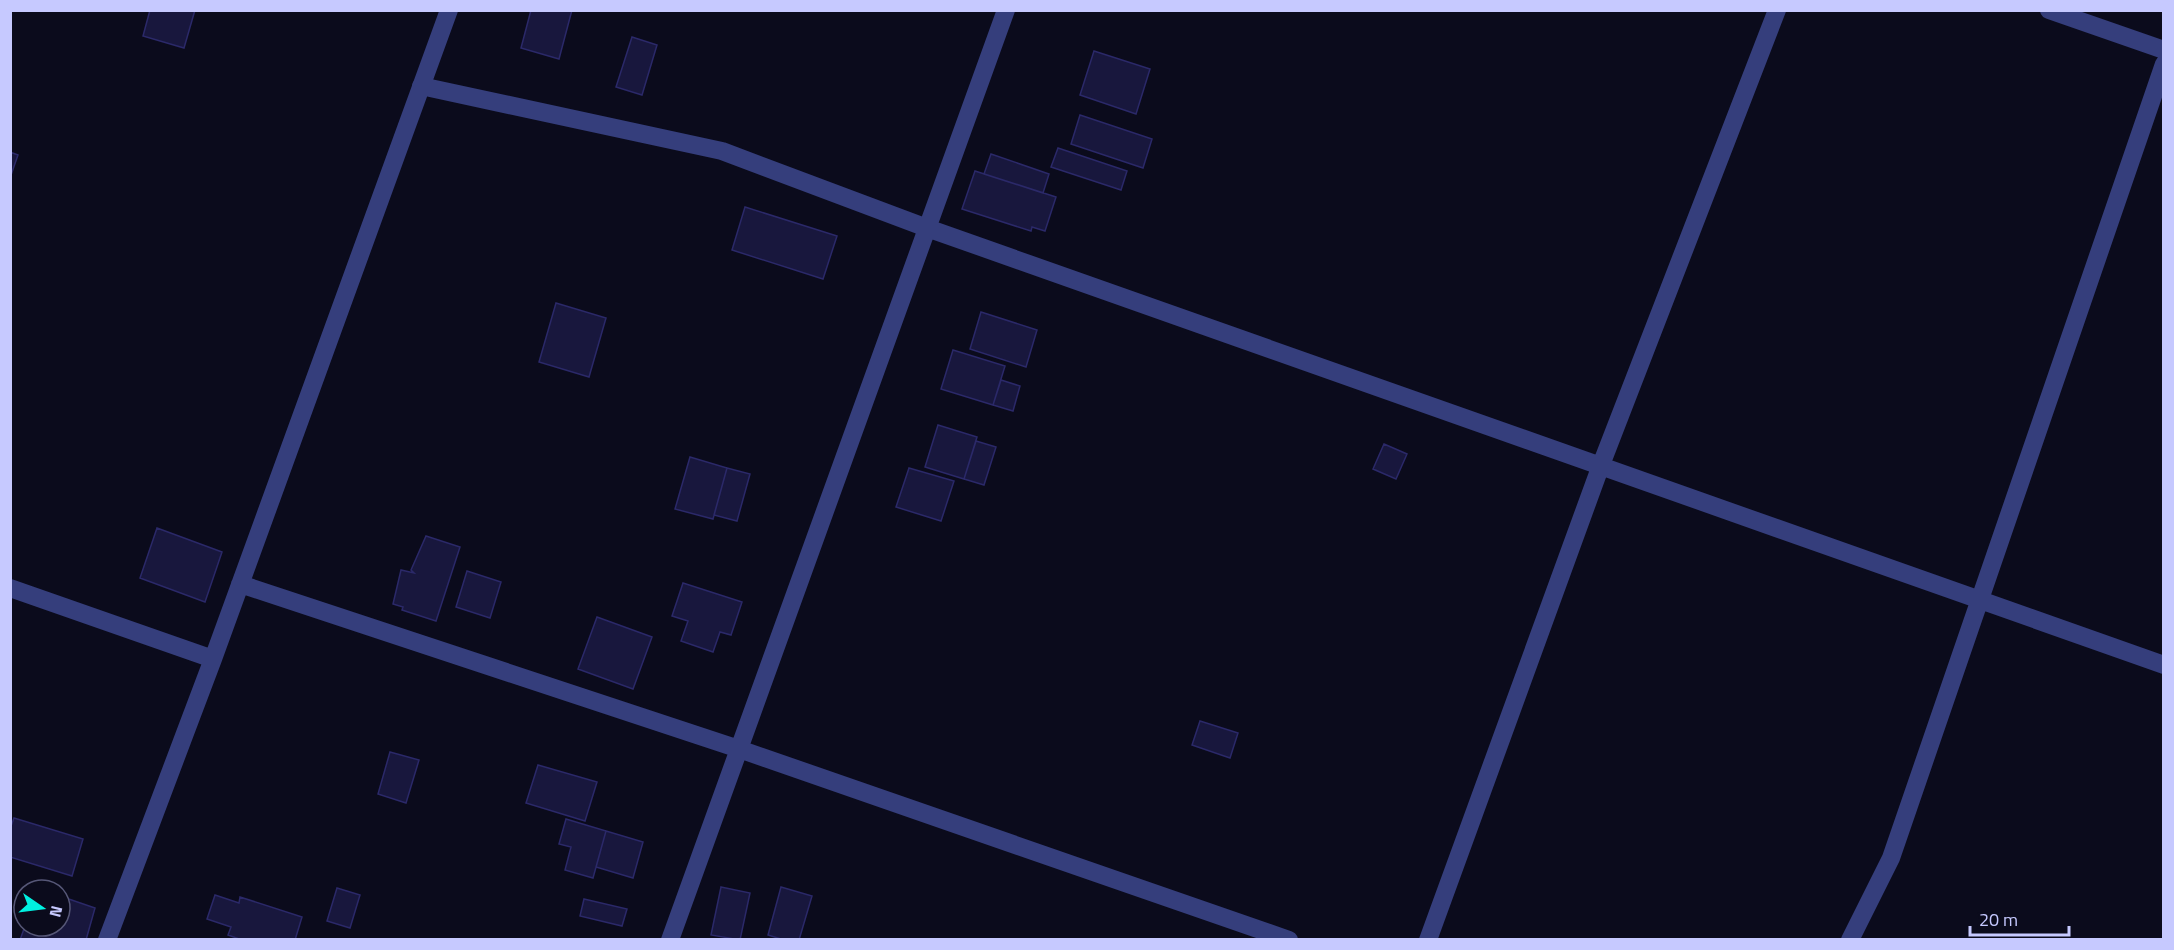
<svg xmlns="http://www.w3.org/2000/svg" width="2174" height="950" font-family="'Titillium Web',sans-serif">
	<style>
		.building { fill: #18173d; stroke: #2b2969; stroke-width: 1.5 }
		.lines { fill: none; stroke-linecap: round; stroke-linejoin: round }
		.minor { stroke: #353e7c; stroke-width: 18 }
	</style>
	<rect width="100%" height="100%" fill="#0b0b1c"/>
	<path class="building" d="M150,10H195L184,48L143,36Z
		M531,10H572L559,59L521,48Z
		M632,37L657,45L642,95L616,87Z
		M1094,51L1150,69L1136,114L1080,95Z
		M1080,115L1152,139L1143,168L1071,144Z
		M1058,148L1127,171L1121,190L1051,167Z
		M10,152L18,155L10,178Z
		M991,154L1049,174L1043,193L984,174Z
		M975,171L1056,197L1045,231L1032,227L1031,231L962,209Z
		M745,207L837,236L823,279L732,250Z
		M556,303L606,318L589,377L539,362Z
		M981,312L1037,330L1026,367L970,349Z
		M953,350L1005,366L993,405L941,389Z
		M1001,380L1020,386L1013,411L993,405Z
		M938,425L977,437L964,479L925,467Z
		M976,441L996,447L984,485L964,479Z
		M1384,444L1407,454L1396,479L1373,469Z
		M690,457L727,468L713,519L675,509Z
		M727,468L750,474L737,521L714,515Z
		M909,468L954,481L941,521L896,507Z
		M157,528L222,552L205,602L140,578Z
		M426,536L460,547L436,621L402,610L403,607L393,604L401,570L414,573L411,570Z
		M467,571L501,582L490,618L456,607Z
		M683,583L742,602L731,635L720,632L713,652L681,641L688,621L672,616Z
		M597,617L652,637L633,689L578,669Z
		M1200,721L1238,733L1230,758L1192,745Z
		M390,752L419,760L406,803L378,794Z
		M538,765L597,782L585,821L526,803Z
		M14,818L83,839L72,876L10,857V829Z
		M566,819L606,831L593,878L565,870L571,847L559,844Z
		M606,831L643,842L633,878L596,867Z
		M721,887L750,893L740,940L711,935Z
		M781,887L812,896L799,940H784L768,935Z
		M337,888L360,895L350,928L327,921Z
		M215,895L239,903L240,897L302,917L295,940H242L228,935L231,927L207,919Z
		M60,896L95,908L86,940H20L25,926H60Z
		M584,899L627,909L622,926L580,916Z"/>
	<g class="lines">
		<path class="minor" d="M2049,10L2164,50
			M421,86L722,151L927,228L2164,665
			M240,584L739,749L1289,940
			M10,588L213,659
			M107,940L213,659L449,10
			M670,940L1006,10
			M1428,940L1601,465L1777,10
			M1850,940L1891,858L2164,64"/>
	</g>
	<rect width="2174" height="950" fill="none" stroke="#c6c9ff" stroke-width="24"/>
	<g transform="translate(42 908) rotate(104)"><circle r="28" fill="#0b0b1c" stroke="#565777" stroke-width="1.5"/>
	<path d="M0-4.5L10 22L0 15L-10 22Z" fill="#00f1e1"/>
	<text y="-9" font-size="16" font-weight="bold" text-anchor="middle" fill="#c6c9ff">N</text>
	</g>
	<path d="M1970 926v9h99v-9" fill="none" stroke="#c6c9ff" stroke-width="3"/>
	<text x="1979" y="926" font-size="18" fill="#c6c9ff" stroke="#0b0b1c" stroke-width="4.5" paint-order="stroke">20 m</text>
</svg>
